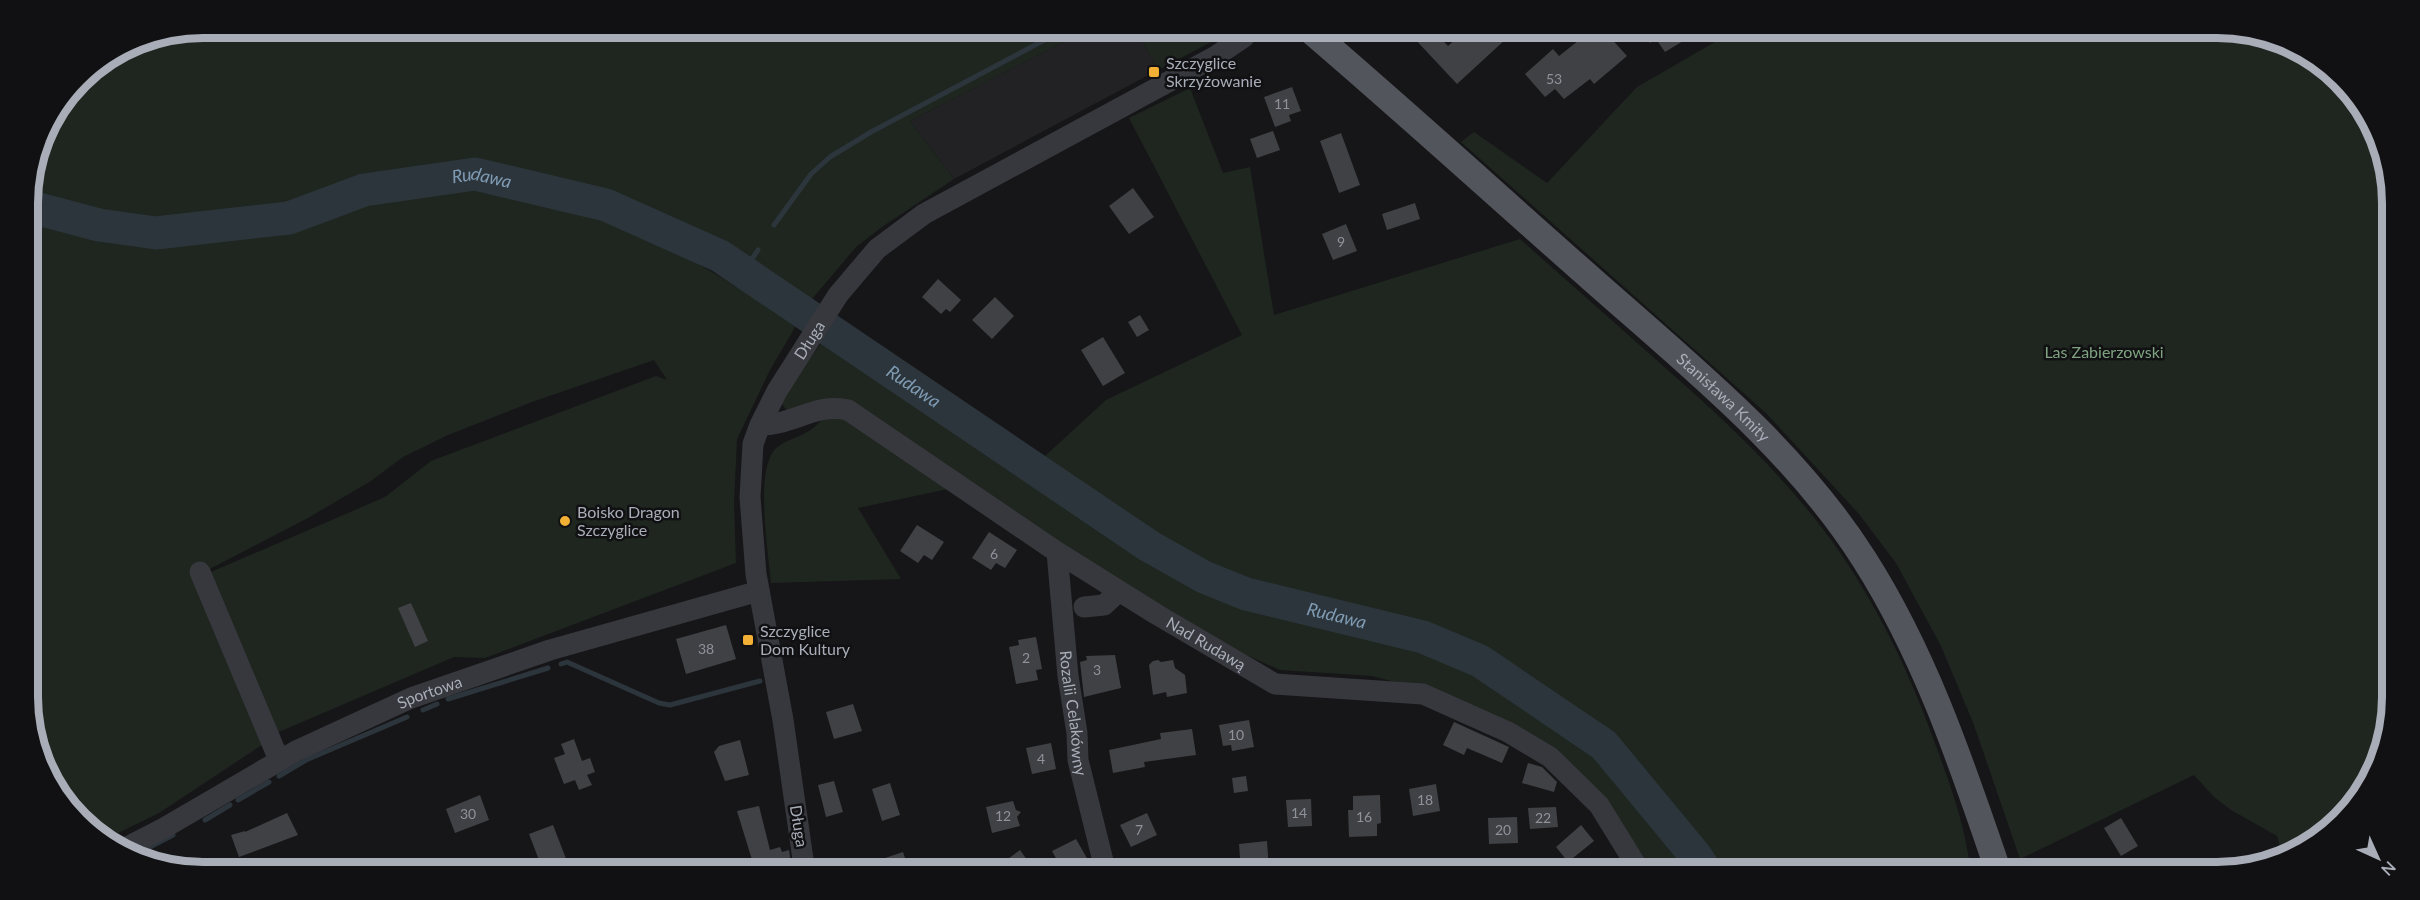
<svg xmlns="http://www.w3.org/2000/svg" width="2420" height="900" font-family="Lato,sans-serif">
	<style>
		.built { fill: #222225 }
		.green { fill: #1e261f }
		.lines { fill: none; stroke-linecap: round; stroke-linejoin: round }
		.stream { stroke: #2c353c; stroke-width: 5 }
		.river { stroke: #2c353c; stroke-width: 33 }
		.building { fill: #404145 }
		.minor { stroke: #37383d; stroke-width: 21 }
		.major { stroke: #53555c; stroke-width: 26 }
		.poi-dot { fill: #f2b134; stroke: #111113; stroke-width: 2 }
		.labels { text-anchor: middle; stroke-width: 5; stroke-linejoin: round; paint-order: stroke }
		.number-label { font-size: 14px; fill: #8e929b }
		.poi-label { font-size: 16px; fill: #a8adb8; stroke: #111113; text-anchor: start }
		.street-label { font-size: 16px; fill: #a8adb8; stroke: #111113 }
		.park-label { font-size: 16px; fill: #7fa381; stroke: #111113 }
		.water-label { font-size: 18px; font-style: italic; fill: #7f9bb3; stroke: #111113 }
		.rim { fill: none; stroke: #a8adb8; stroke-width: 8 }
	</style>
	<rect width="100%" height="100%" fill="#161618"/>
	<path class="built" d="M1093,27H1135L1158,70L954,179L910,121Z"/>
	<path class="green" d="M202,27H1093L910,121L954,179L882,227L856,247L807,305L703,243L614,198L567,184L480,169L435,168L394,174L288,208L234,220L135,222L74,212L27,200V191L45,125L87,71L136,40Z
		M1135,27H1231L1215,40L1158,70Z
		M1741,27H2217L2274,36L2350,87L2391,179L2393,697L2384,754L2363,795L2324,837L2282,853L2277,836L2231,810L2214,797L2194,775L2020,859L1974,725L1941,646L1896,563L1859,514L1766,413L1461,142L1474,132L1547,183L1637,87Z
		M1190,88L1223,173L1250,167L1274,315L1520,239C1564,278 1608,317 1652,356C1718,414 1783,473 1834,544C1876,603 1909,671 1933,738C1950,784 1965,824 1971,873H1646L1580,774L1430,691L1372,676L1280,670L1224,645L1133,594L856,408L788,412L782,404L783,394L838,321L1045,456L1106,400L1242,335L1129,118Z
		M492,187C534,195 578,202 617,220C680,249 738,289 797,324L770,370L737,439L734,503L736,563L485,658L454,657L274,734L204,575L385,497L431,461L656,376L667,380L654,360L532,402L448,435L403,457L371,481L308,518L198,575L265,743L159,813L108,838L71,813L30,731L28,219L67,233L115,240L163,243L240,239L296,224L362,201L403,193Z
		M835,414L953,488L858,508L901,579L771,583C768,551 757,483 771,455C777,442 798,438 809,431C820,424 822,416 835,414Z"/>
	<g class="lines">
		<path class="stream" d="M774,225L811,174L830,157L871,132L1069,27
			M743,272L758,250
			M561,664L567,662L659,703L670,705L760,681
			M448,699L548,668
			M423,710L437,704
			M279,776L306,760L407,717
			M238,800L269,782
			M205,820L230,805
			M148,848L173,835"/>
		<path class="river" id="s1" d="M27,206L99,225L156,233L289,218L364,190L475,174L606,205L720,256L1149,546L1204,577L1246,594L1423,637L1480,661L1604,745L1695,855L1707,873"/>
	</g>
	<path class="building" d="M1424,27H1430L1448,46L1469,27H1519L1457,84L1413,37Z
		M1639,27H1684L1683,41L1665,52L1656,39L1650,43Z
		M1608,35L1627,56L1594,84L1590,79L1564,99L1555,89L1545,97L1525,74L1553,49L1559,56L1583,37L1594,38Z
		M1292,87L1301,111L1289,115L1291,121L1275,127L1264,97Z
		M1273,131L1280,150L1257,158L1250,139Z
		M1341,133L1360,185L1339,193L1320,141Z
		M1133,188L1154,217L1129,234L1109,206Z
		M1415,203L1420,219L1387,230L1382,214Z
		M1346,224L1357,251L1333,260L1322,234Z
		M938,279L961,300L950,312L946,309L941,314L922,297Z
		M995,297L1014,316L992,339L972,320Z
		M1140,315L1149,330L1137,337L1128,322Z
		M1103,337L1125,373L1103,386L1081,350Z
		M917,525L944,542L932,560L924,555L918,563L900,551Z
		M989,532L1017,550L1005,568L996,563L991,570L972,558Z
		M411,603L428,641L415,647L398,608Z
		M726,625L736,659L686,674L676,639Z
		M1036,637L1042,669L1036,670L1038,680L1016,684L1009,647L1019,645L1018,640Z
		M1115,655L1121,688L1084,697L1080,662L1087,660L1086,656Z
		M1158,660L1161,662L1173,660L1175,668L1185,675L1187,693L1167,697L1166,692L1153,695L1149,665L1153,661Z
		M853,704L862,731L834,739L826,712Z
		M1249,720L1254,747L1232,751L1231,745L1223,746L1219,725Z
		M1454,722L1509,747L1502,763L1467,748L1464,755L1443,745Z
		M1192,729L1196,755L1144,762L1145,767L1113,773L1109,750L1161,739L1160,733Z
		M574,739L582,761L590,758L595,772L587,775L592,785L579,790L575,780L564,784L554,758L565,754L561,744Z
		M740,740L749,775L725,781L714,752L719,746Z
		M1051,743L1056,769L1032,774L1026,748Z
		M1528,763L1542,767L1557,782L1554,792L1522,783Z
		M1246,776L1248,791L1234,793L1232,778Z
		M834,781L843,812L826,817L818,785Z
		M890,783L900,815L882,821L872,789Z
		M1436,784L1440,811L1413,816L1409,789Z
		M480,795L489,820L455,833L446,809Z
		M1380,795L1381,823L1377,824V836L1349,837L1348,810H1353V796Z
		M1311,799L1312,826L1288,827L1286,800Z
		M1013,801L1016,810L1021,812L1017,817L1020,826L992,833L986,807Z
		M759,806L770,850L780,847L782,852L789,850L792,870L782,873H756L737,811Z
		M1556,807L1558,827L1530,829L1528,808Z
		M287,813L298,835L239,857L231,835L245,831V832Z
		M1147,813L1157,835L1131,847L1120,825Z
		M1517,817L1518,843L1489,844L1488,818Z
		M2121,818L2138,846L2121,856L2104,828Z
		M553,825L565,856L571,873H544L529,834Z
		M1581,825L1594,841L1568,862L1556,847Z
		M1076,839L1088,860L1079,864L1084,873H1064L1052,851Z
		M1267,841L1269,870L1241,872L1239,844Z
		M1020,850L1032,867L1023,873H989Z
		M903,852L910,873H880L876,861Z"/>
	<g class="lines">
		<g class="minor">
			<path id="s2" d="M760,425C791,426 817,402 848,410L1057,552L1156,614L1275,684L1423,694L1508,732L1550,757L1599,805L1641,873"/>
			<path id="s3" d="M1057,552L1068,676L1077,733L1078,760L1106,873"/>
			<path d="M200,572L279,760"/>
			<path d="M1084,607L1104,605L1119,591"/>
			<path id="s4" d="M123,849L164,828L296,751L411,698L550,650L759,591"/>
			<path id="s5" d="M805,873L783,720L756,574L750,497L753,444L760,425L777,391L838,295L877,249L924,214L1216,56L1244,37L1253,27"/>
		</g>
		<path class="major" id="s6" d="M1306,27C1401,108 1494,193 1587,275C1686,363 1793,447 1864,559C1926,656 1962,765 1999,873"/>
	</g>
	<g class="poi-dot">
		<rect x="1148" y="66" width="12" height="12" rx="3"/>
		<circle cx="565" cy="521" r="6"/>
		<rect x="742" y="634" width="12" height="12" rx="3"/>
	</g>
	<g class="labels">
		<g class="number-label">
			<text x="1554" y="84">53</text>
			<text x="1282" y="109">11</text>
			<text x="1341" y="247">9</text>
			<text x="994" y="559">6</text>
			<text x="706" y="654">38</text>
			<text x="1026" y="663">2</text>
			<text x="1097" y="675">3</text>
			<text x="1236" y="740">10</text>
			<text x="1041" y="764">4</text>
			<text x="1425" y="805">18</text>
			<text x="1299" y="818">14</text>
			<text x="468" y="819">30</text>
			<text x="1003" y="821">12</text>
			<text x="1364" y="822">16</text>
			<text x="1543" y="823">22</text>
			<text x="1139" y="835">7</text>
			<text x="1503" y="835">20</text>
		</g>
		<g class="poi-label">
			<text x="1166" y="69">Szczyglice<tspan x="1166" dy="18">Skrzyżowanie</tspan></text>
			<text x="577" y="518">Boisko Dragon<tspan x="577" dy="18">Szczyglice</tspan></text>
			<text x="760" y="637">Szczyglice<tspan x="760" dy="18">Dom Kultury</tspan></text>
		</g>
		<g class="street-label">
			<text dy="6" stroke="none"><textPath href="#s5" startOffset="552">Długa</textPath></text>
			<text dy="6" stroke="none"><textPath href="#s6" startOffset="558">Stanisława Kmity</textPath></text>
			<text dy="6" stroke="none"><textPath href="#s2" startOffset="518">Nad Rudawą</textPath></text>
			<text dy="6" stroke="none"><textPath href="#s4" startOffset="345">Sportowa</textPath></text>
			<text dy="6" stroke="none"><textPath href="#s3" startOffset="162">Rozalii Celakówny</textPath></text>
			<text transform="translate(799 826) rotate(81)" y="6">Długa</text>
		</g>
		<g class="park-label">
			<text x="2104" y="358">Las Zabierzowski</text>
		</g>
		<g class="water-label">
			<text dy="6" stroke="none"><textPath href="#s1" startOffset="465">Rudawa</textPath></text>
			<text dy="6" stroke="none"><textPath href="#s1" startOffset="951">Rudawa</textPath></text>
			<text dy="6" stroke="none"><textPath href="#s1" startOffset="1437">Rudawa</textPath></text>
		</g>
	</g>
	<path d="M0 0H2420V900H0ZM203 38H2217A165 165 0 0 1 2382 203V697A165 165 0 0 1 2217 862H203A165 165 0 0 1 38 697V203A165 165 0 0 1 203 38Z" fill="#111113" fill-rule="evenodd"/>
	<path class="rim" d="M203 38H2217A165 165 0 0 1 2382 203V697A165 165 0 0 1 2217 862H203A165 165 0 0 1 38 697V203A165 165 0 0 1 203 38Z"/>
	<g transform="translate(2378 858) rotate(135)" stroke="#111113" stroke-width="4.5" paint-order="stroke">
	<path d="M0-4.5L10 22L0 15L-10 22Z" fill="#a8adb8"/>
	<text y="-9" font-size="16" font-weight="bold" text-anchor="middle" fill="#a8adb8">N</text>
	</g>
</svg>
